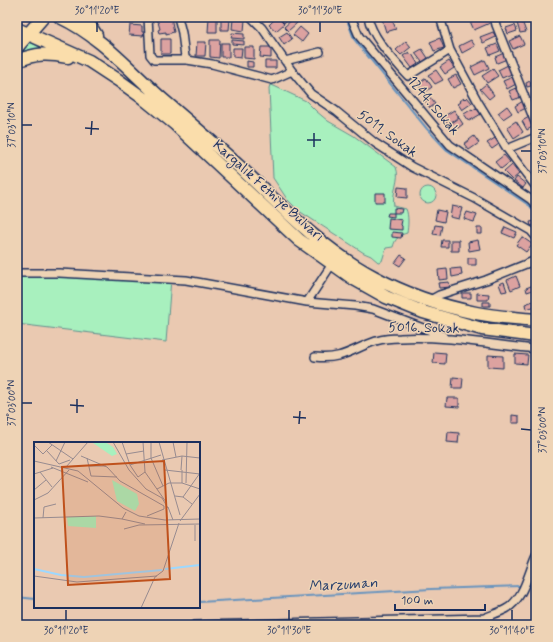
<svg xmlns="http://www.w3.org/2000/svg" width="553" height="642" font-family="Mynerve,sans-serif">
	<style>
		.green { fill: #a8f0be; stroke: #62908e }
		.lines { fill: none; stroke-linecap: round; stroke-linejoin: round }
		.stream { stroke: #6994be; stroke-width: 2 }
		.building { fill: #dca2a0; stroke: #1b2f5e }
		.minor-casing { stroke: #1b2f5e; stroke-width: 10 }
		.trunk-casing { stroke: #1b2f5e; stroke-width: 15 }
		.minor { stroke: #eed3b5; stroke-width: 7 }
		.trunk { stroke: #faddab; stroke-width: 12 }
		.ticks { fill: none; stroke: #1b2f5e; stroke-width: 1.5 }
		.labels { text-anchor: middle; stroke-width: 3; stroke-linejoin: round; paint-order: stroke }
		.street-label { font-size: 14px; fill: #1b2f5e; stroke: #eed3b5 }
		.water-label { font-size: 15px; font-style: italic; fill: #28406e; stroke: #eed3b5 }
		.inset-river { fill: none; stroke: #9dd8fe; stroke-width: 2 }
		.inset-road { fill: none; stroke: #978b90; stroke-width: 1 }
		.view { fill: #bf511c; fill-opacity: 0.15; stroke: #bf511c; stroke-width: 2 }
		.inset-edge { fill: none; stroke: #1b2f5e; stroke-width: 2 }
		.neatline { fill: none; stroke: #1b2f5e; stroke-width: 1.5 }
		.ticks-label { font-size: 10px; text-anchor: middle; fill: #1b2f5e }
	</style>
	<rect width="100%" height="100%" fill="#eac9b1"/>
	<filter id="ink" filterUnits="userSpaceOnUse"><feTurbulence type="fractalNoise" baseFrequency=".025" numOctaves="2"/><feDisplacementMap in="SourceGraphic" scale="8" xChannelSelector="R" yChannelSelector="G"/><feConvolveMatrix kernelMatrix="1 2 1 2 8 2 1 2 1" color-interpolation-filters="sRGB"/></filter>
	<g filter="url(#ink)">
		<path class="green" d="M28,41L45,50L17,56V53Z
			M270,85L274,86L306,101L316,111L328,121L354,136L396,167C401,179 391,193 394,206L406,209C409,216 408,226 407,233C399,235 395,239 393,247L386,248L382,261L378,262L371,256L364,253L299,211L287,199L273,178L269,88Z
			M420 195a8 8 0 1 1 16 0a8 8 0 1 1-16 0Z
			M17,273L171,279L166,342L17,324Z"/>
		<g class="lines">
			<path class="stream" d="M346,17L354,39L427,129L447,150L530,206L536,215
				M526,586L536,585
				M17,597L35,599
				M199,602L431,589L521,586"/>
		</g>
		<path class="building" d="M127,17H145V20H139V21H134V19H127Z
			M156,17H171L174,32L166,34V32L159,33L158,30L160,29L158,22H157Z
			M209,17L217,18V32H208Z
			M277,17L284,24L276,31L269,25Z
			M278,17H291L284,23Z
			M390,17L392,22H393L396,29L386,32L382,19Z
			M468,17H488L490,23L474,30Z
			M221,18L230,19L229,30H221Z
			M233,19L245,20L244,31L232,29Z
			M293,19L297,23L288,31L284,27Z
			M522,21L526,32L520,33L517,23Z
			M130,25L142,26V32H144L143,36L129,35Z
			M515,25L517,31L508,34L506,28Z
			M300,27L308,34L302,42L293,35Z
			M287,32L292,39L284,45L279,37Z
			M493,32L496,37L483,43L480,37Z
			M232,33L244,34V39L231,38Z
			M520,36L524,44L513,49L509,41Z
			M440,38L444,48L434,51L430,42Z
			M161,39H170V54H161Z
			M210,40H220L219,58L210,57Z
			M232,40L244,41V45L232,44Z
			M471,40L475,46L462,53L459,46Z
			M406,41L411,47L401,55L396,50Z
			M197,42H206L205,56H196Z
			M221,43H229V57H221Z
			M497,44L500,51L490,55L487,48Z
			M244,47H254V59L244,58Z
			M261,47H271V58L260,57Z
			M233,48H242L241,58L233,57Z
			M422,49L428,58L422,62L415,53Z
			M409,52L411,55L412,54L418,64L412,68L403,56Z
			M504,53L507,59L497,63L495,57Z
			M485,60L489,68L475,75L471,67Z
			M247,61L253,62V67H247Z
			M265,61H276V68H265Z
			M449,61L454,68L445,74L440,67Z
			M510,64L514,73L502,78L498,70Z
			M493,69L498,76L487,83L482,76Z
			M436,70L443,80L435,84L428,75Z
			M456,75L461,84L453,88L448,79Z
			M515,76L518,83L507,89L503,81Z
			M426,78L432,87L424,93L418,84Z
			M536,80V91L532,82Z
			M530,81L531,86L527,87L526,83Z
			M486,84L494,95L489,99L480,89Z
			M520,86L524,96L513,100L509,91Z
			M429,96L435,104L430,108L424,99Z
			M467,97L472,103L462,110L458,104L461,102L460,101L464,98L465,99Z
			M523,101L526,108L518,112L515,106Z
			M507,106L512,113L503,119L498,113Z
			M476,108L481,114L469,121L464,114L472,109L473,110Z
			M454,110L459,117L448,124L443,117Z
			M529,117L534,126L527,130L522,121Z
			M459,118L463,124L454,131L449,125Z
			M516,121L523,132L514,138L507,127Z
			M474,136L479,143L469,150L464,144Z
			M495,138L499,144L492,149L487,143Z
			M504,155L510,162L501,169L495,162Z
			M512,165L519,174L512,180L504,172Z
			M517,177L526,184L523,188L514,181Z
			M398,187L407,188V198L397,197Z
			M375,193H385V202H375Z
			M452,206L462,208L459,219L450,217Z
			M394,208L402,209L401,213H394Z
			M437,210L446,212L444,222L435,220Z
			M467,212L477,215L474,222L464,219Z
			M388,213H394V217L387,216Z
			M389,218L402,220L401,225L402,226V230L388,229Z
			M536,221V224L531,226L530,222Z
			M435,225L442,226L440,235L433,234Z
			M505,227L517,232L514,238L502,233Z
			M477,228H482V234H477Z
			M392,232L402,233L401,238L392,237Z
			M522,237L532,244L526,252L516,245Z
			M442,240H448V247H441Z
			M451,240H459V251H451Z
			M478,240L480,249L469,251L468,242Z
			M401,255L406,258L400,266L395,263Z
			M468,258H476V265H468Z
			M461,268L462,275L452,277L451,269Z
			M536,268V278L533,269Z
			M447,269L448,279L439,280L438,270Z
			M516,276L520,286L511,290L507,280Z
			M449,282L450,287L439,288L438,283Z
			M504,282L507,291L502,292L499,284Z
			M536,284V289L527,292L526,288Z
			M462,293H471V298H462Z
			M477,293L489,294L488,300H477Z
			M536,300V306L526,309L525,304Z
			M483,302H490V306H483Z
			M434,352L446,353L445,364L433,363Z
			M515,354L528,355L527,364L515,363Z
			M488,355L503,356V368L488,367Z
			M453,377L463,378L462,388H452Z
			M447,398H459V407L446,406Z
			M512,415L519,416V423H512Z
			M448,432L459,433L458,443L447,442Z"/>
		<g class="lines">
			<defs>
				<path id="minor" d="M148,17L150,55L154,60H187L212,64L272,80L292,71
					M178,17L182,33L185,57L187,60
					M251,17L262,28L292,71L311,94L336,111L375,143L412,167L474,198L524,227L531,231L536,237
					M351,17L359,36L450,145L530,199L536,205
					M368,17C372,38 394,60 408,76L450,50
					M440,17L450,50L477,100L507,149L536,187
					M494,17L496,25L536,125
					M285,61L320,52
					M507,149L536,137
					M17,273H59L186,280L307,302L332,264
					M430,300L439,295L486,280L536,260
					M307,302L355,306L373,309L444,336
					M315,357C343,360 352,349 376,341C383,339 392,338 400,338C445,335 491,345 536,349
					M194,625L484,618
					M472,625C481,617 495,615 506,609C524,599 528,573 536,556"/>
				<path id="trunk" d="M60,17C101,36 130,71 163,100C190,123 217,146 243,170C284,209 323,250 374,277C405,294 441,306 476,313C496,317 516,318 536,320
					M84,17L96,35
					M17,29L89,61L118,80L143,98L175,124L299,240L354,279L386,297L423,312L482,329L536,336
					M17,47L43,17
					M17,61C36,53 48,53 68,57"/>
			</defs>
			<use href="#minor" class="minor-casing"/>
			<use href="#trunk" class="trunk-casing"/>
			<use href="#minor" class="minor"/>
			<use href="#trunk" class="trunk"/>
		</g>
	</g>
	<path class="ticks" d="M97,32V22M320,32V22M22,125H32M85,128L99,129M91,135L92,121M307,140H321M314,147V133M521,151H531M22,403H32M70,405L84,406M77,413V399M293,417L306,418M299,424L300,411M521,429L531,430M66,620V610M289,620V610M512,620V610"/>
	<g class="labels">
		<g class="street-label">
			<text transform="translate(434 105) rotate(50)" y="5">1244. Sokak</text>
			<text transform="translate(388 133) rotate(36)" y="5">5011. Sokak</text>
			<text transform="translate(269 190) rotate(42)" y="5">Kargalık Fethiye Bulvarı</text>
			<text transform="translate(424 327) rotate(1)" y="5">5016. Sokak</text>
		</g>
		<g class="water-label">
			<text transform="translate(343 584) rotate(-3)" y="5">Marzuman</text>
		</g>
	</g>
	<g transform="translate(34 442)">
		<rect width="166" height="166" fill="#eac9b1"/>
		<path d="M71,0L79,5L83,12L78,14L59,1ZM78,38L103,52L105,62L101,69L83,59ZM62,74V86L34,84L33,75Z" fill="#a8f0be"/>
		<path class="inset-river" d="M0,127L27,133L50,135L128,128M131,127L166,123"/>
		<path class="inset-road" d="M14,0L39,17M79,0L95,28L112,47L128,56L134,66M88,0L96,23M109,0L111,30L132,60M117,0V16L129,44M125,0L146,73M139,0L142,15M0,3L9,12L18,3M13,9L25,22L36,18M92,12L110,9M47,14L73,25L86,39L130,64V67L113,74M53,16L57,34L83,35M128,18L148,14L166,16M0,19L44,29L89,66L105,74L131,78L166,77M22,19L31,0M55,24H72M17,25L54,40M32,25L54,0M131,28L166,32M147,28L148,14M6,30L18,45M111,30L104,35L96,23L127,13M0,32L19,26M148,41V28M152,41L153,0M123,47L135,41H148L166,47M0,48L12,38M141,54L149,55L158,62M149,55L166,31M0,58L14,51L35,28M134,65L139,78M0,76L65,74L88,77L92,70M9,76L10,65L22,62M88,77L111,82M146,79L166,52M90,87L105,83L166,82M161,99V83M0,134L43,140L123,134M107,166L121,135L129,129L145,81"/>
		<path class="view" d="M130,19L136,137L34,143L28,25Z"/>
		<rect width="166" height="166" class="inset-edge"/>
	</g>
	<rect width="553" height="642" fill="none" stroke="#eed3b5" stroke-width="44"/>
	<path d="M395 604v6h90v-6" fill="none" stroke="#1b2f5e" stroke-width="2"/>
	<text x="401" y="604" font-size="12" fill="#1b2f5e" stroke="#eed3b5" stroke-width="3" paint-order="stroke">100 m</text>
	<rect x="22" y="22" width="509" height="598" class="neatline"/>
	<g class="ticks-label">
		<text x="97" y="14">30°11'20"E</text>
		<text x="320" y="14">30°11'30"E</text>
		<text transform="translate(11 125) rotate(-90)" y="4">37°03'10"N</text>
		<text transform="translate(542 151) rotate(-90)" y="4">37°03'10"N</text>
		<text transform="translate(11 403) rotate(-90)" y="4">37°03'00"N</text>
		<text transform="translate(542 430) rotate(-90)" y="4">37°03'00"N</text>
		<text x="66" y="634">30°11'20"E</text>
		<text x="289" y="634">30°11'30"E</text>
		<text x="512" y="634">30°11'40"E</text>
	</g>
</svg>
